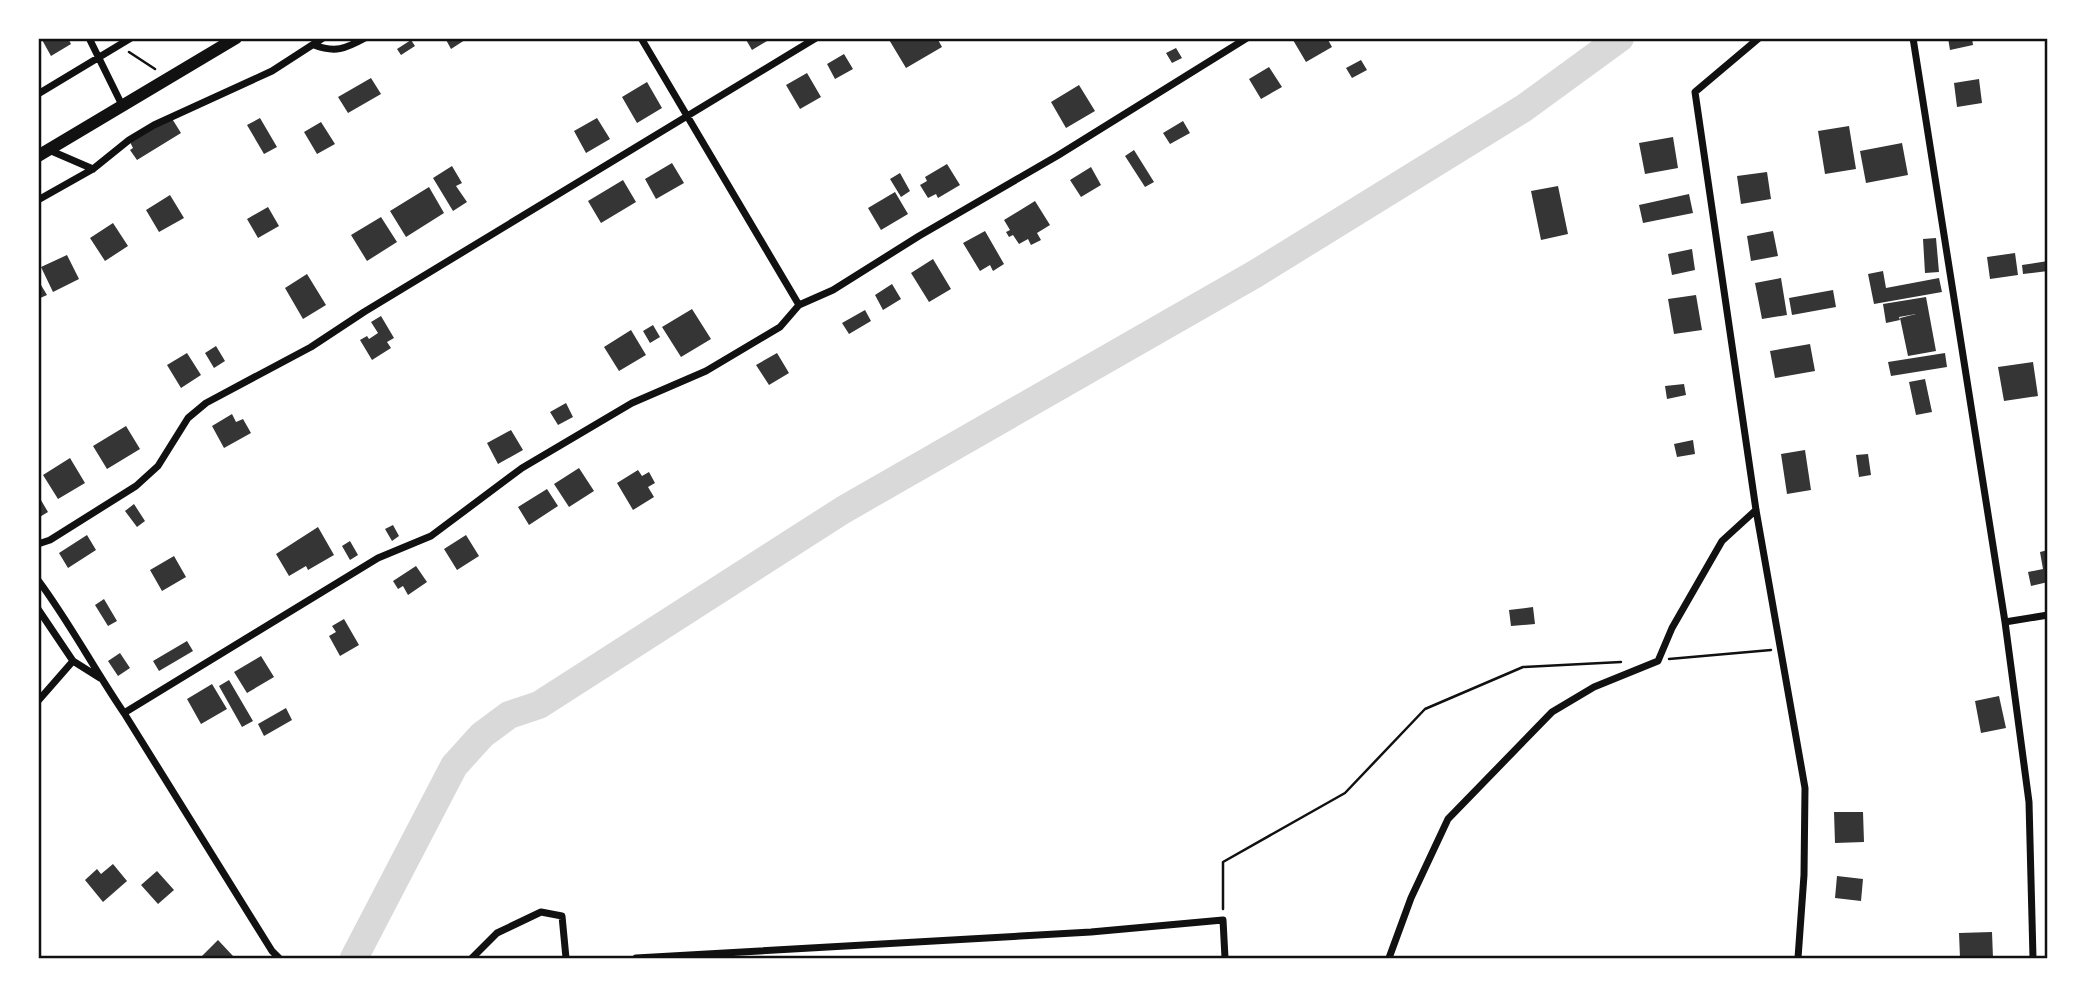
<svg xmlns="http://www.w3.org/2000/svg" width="2086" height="997" font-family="Ubuntu,sans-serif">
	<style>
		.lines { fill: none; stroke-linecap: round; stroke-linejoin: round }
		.river { stroke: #d9d9d9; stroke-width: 28 }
		.building { fill: #353535 }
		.path { stroke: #111; stroke-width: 2.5 }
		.minor { stroke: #111; stroke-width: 7 }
		.secondary { stroke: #111; stroke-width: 12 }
		.neatline { fill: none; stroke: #111; stroke-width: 2.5 }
	</style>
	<rect width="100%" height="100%" fill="#fff"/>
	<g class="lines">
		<path class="river" d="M354,958L454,766L482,735L509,715L539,705L843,510L1255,274L1524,108L1620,38"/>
	</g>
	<path class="building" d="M41,38H68L71,44L51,56Z
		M445,38H468L451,49Z
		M745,38H772L752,50Z
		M888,38H937L942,47L906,68Z
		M1296,38H1327L1332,47L1306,62L1293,40Z
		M1948,38H1972L1973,45L1950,50Z
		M411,40L415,46L401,55L397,49Z
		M1176,48L1182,58L1172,63L1166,53Z
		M844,54L853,69L835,79L827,64Z
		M1361,60L1367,70L1352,78L1346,68Z
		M1269,67L1282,87L1261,99L1249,79Z
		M807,73L821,97L800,109L786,85Z
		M371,78L381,94L348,113L338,97Z
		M1979,79L1982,103L1957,107L1954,83Z
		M647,82L662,108L637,123L622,97Z
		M1079,85L1095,111L1066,128L1051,102Z
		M171,117L181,133L137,160L130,150L133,148L130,142Z
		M260,118L277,147L264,154L247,125Z
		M597,118L610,139L586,153L574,131Z
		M1183,121L1190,133L1170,144L1163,133Z
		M321,122L335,144L317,154L304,132Z
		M1849,126L1856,169L1825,174L1818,131Z
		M1673,137L1678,168L1645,174L1639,143Z
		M1902,143L1908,175L1866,183L1860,151Z
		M1134,150L1154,182L1145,187L1125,156Z
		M672,163L684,183L656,199L645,179Z
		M947,164L960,185L938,198L936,194L928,198L920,185L927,181L925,177Z
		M452,166L462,183L456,186L467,202L453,211L433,178Z
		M1091,167L1101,185L1081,197L1070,180Z
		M1767,172L1771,199L1741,204L1737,176Z
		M900,173L910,191L901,197L890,179Z
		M623,180L636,202L601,223L588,201Z
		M1558,186L1568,234L1541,240L1531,191Z
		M429,187L444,213L406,237L390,211Z
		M895,192L908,214L881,230L868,208Z
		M1689,194L1693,213L1643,223L1639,205Z
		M170,195L184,218L159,232L146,210Z
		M1035,201L1050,225L1037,233L1041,240L1031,245L1028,239L1019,244L1013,235L1009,237L1006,232L1010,230L1004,220Z
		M268,207L279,226L258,238L247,219Z
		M381,217L397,242L367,261L351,235Z
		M113,223L128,246L105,261L90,238Z
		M985,231L1004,264L993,271L990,265L980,271L963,243Z
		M1773,231L1778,256L1751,261L1747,236Z
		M1936,238L1939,272L1925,273L1923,239Z
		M1692,249L1695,270L1672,275L1668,254Z
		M2015,253L2018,275L1990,279L1987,257Z
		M67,255L79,279L53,292L41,267Z
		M933,259L951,289L929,302L911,273Z
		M2048,261V271L2023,274L2022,265Z
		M1883,271L1886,288L1939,278L1942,292L1874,304L1868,274Z
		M307,274L326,305L303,319L285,288Z
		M1781,278L1787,315L1762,319L1755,283Z
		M38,280L47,295L38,299Z
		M892,284L901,299L883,310L875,295Z
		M1833,290L1836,307L1792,315L1789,298Z
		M1696,295L1702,330L1674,334L1668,299Z
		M1926,297L1936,351L1908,356L1900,318L1916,314L1899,317L1900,320L1886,323L1883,304Z
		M692,309L711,339L681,357L662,327Z
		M865,310L871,321L849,334L842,323Z
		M381,316L394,338L387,342L391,348L372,360L360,340L367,336L369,339L378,333L371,322Z
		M653,325L660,337L650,343L643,331Z
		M631,330L646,355L619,371L604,347Z
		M1810,344L1815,371L1775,378L1770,351Z
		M216,346L225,361L214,368L205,353Z
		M187,353L201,375L181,388L167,365Z
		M777,353L789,373L769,385L756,365Z
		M1945,353L1947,367L1891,376L1888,362Z
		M2033,362L2038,396L2004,401L1998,367Z
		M1925,379L1932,412L1916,415L1909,382Z
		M1684,384L1686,395L1667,399L1665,386Z
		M566,403L573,417L558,425L550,412Z
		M232,414L236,422L243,419L251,433L224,448L212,426Z
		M126,426L140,449L107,469L93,446Z
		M511,430L523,450L498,464L487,443Z
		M1693,440L1695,454L1677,457L1674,444Z
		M1805,450L1811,490L1787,494L1781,454Z
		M1868,454L1871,475L1859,477L1856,455Z
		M70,458L85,483L58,499L43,475Z
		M579,468L594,491L569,507L554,484Z
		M638,470L642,476L649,472L655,483L648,487L654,497L633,510L617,483Z
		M547,489L558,506L529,525L518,507Z
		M38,495L48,512L38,518Z
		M134,504L145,521L137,527L125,511Z
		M393,525L399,536L392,541L385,529Z
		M318,527L334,555L308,570L306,566L289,576L276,554Z
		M87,535L96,550L68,568L59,553Z
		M466,535L479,556L457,570L444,549Z
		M350,541L358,555L350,560L342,546Z
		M2048,550V582L2031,586L2028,572L2043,569L2040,552Z
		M174,556L186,577L162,591L150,570Z
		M416,566L427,582L408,595L403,586L398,589L393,581Z
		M104,599L117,621L108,626L95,605Z
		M1533,607L1535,624L1511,626L1509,610Z
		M344,619L359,645L340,656L329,636L336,632L332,626Z
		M187,641L193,651L159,671L153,661Z
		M120,653L130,668L118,676L108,661Z
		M261,656L274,677L247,693L234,672Z
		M229,680L253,721L242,727L219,686Z
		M212,684L227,709L201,724L187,699Z
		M1999,696L2006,728L1981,733L1975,701Z
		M286,708L292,720L264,736L258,724Z
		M1834,812H1863L1864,842L1835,843Z
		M113,864L127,881L103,902L85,880L97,869L101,874Z
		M157,871L174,890L158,904L141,885Z
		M1837,876L1863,879L1861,901L1835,898Z
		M1992,932L1993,958H1960L1959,933Z
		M218,940L233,956L231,958H200Z"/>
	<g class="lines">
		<path class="path" d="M129,52L155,69
			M1669,659L1771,650
			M1223,909V862L1345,793L1425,709L1523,667L1621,662"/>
		<path class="minor" d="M89,38L122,105
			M641,38L799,305
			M1759,38L1695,92L1756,510L1805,788L1804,875L1798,958
			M1913,38L2005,622L2029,802L2033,958
			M314,45C335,53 345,49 365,38
			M38,94L131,38
			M49,150L93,169
			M38,200L93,169L129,140L154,125L272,71L323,38
			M38,544L50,540L136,486L158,466L188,418L206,403L311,347L364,312L816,38
			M38,580C70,623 94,669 124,713L272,951L279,958
			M38,609L73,661L100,678
			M2005,622L2048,615
			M38,701L73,661
			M124,713L378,558L431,536L522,468L632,403L706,371L780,327L799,305L833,290L919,236L1057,156L1247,38
			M472,958L497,933L541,912L562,916L566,958
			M636,958L1091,932L1223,920L1225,958
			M1389,958L1411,898L1448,819L1552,712L1594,687L1658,661L1672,628L1722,541L1756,510"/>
		<path class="secondary" d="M38,156L236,38"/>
	</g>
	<rect width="2086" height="997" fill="none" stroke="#ffffff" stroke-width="80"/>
	<rect x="40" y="40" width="2006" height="917" class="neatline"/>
</svg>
